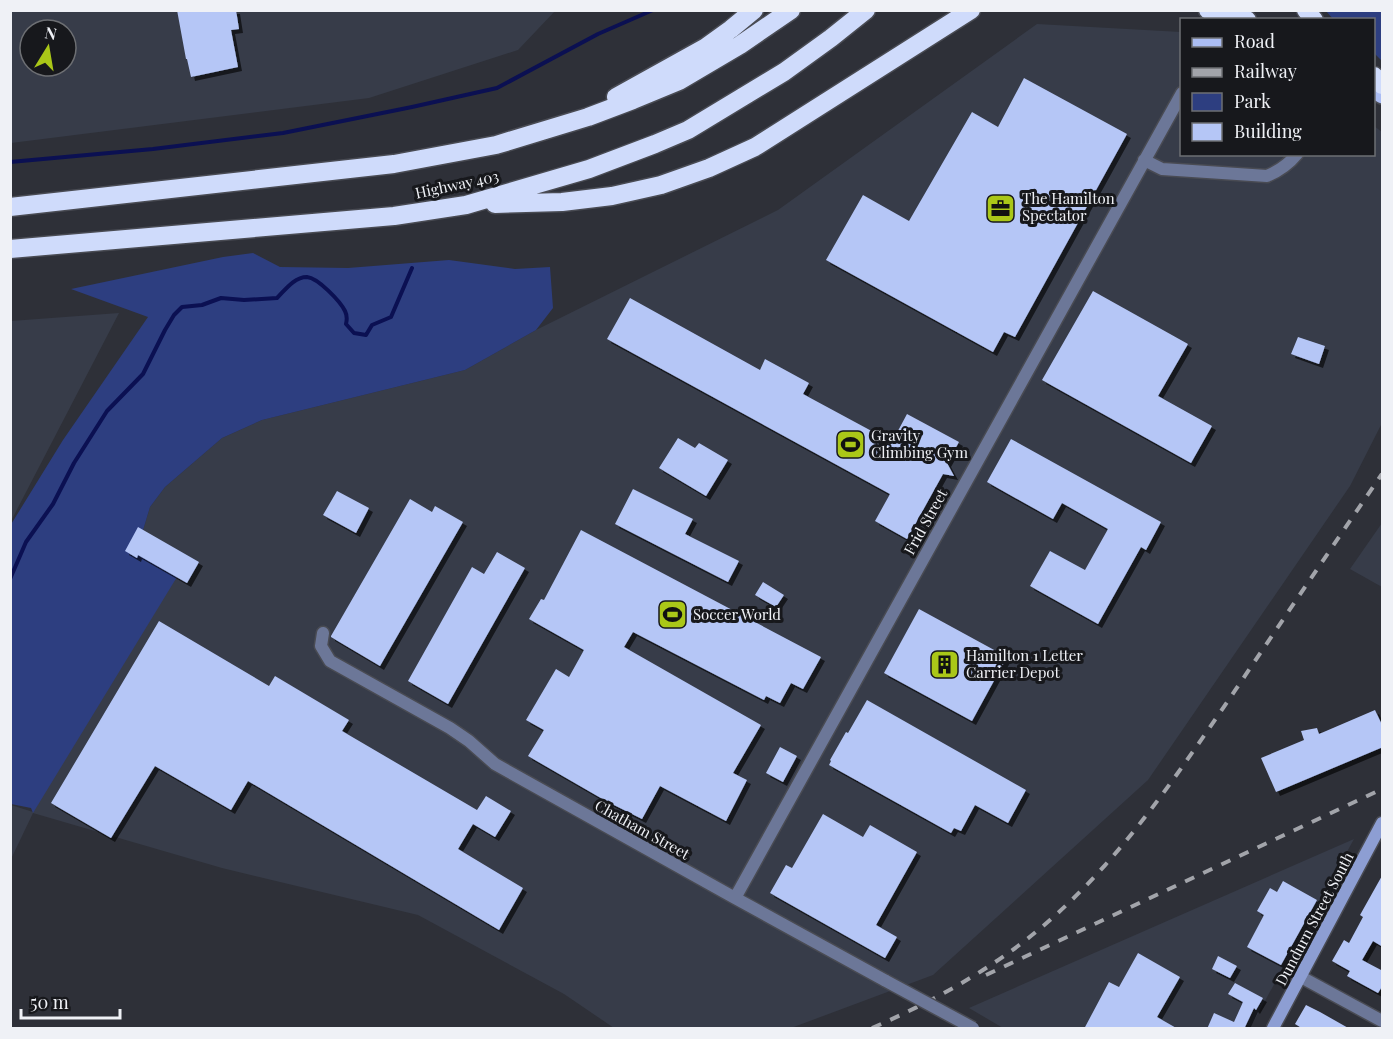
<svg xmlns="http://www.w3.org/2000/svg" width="1393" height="1039" font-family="'Playfair Display',serif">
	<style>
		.built { fill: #373c49; fill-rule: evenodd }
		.green { fill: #2d3e80 }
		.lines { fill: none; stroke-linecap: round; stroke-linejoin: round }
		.stream { stroke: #0b1052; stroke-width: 4 }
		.building { fill: #b5c6f6; filter: url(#shadow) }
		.minor-casing { stroke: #494b53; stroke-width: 15 }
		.secondary-casing { stroke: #494b53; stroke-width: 15 }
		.primary-casing { stroke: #494b53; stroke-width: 18 }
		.motorway-casing { stroke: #494b53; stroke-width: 21 }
		.minor { stroke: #6c7798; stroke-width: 12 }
		.secondary { stroke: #8d9ed3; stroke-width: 12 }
		.primary { stroke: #abbdf3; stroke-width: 15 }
		.motorway { stroke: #cfdbfb; stroke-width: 18 }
		.rail { stroke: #a2a4aa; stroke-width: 4; stroke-dasharray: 10 10; stroke-linecap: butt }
		.minor-bridge-casing { stroke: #494b53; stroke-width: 15; stroke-linecap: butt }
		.minor-bridge { stroke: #6c7798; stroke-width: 12 }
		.labels { text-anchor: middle; stroke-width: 6; stroke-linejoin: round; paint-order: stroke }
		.street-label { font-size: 15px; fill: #eff1f6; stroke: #17181c }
		.poi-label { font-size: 15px; fill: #eff1f6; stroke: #17181c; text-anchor: start }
	</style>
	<defs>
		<filter id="shadow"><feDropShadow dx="4" dy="4" stdDeviation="0" flood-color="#0009"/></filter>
	</defs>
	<rect width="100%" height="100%" fill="#2e3038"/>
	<path class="built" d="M10,11H555L518,50L369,98L11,143ZM30,30H66V66H30Z
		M1037,24L1181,32L1182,154H1374V126L1382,132V423L1350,486L1148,780L933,975L791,1028H614L564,994L418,915L222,868L33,813L11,859V805L33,812L138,547L150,507L165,487L222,438L262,420L465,370L536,330L778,210Z
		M119,313L11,521V321Z
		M1382,523V587L1350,569Z
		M1354,839L1250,1028H1003L969,1008Z"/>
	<path class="green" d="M1326,11H1382V61L1374,53V20L1333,19Z
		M253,253L280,267L348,268L449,260L515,269L550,267L553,308L536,330L465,370L262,420L222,438L165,487L150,507L138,547L180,572L33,813L31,808L11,804L10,526L63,440L148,317L71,289L223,257Z"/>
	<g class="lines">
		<path class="stream" d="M10,162L153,149L283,133L412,107L497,88L598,34L653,10
			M10,579L26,542L53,504L74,463L107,411L143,374L165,330L174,315L182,307L202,305L221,298L244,300L277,298C285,290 294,277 307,277C318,278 340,301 345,311C347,315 347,320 346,324L354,333L366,335L372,325L391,317L412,268"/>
	</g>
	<path class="building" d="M177,10H236L239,29L231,30L238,67L191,77L187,59H186Z
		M1024,78L1127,134L1015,337L1004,332L993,352L826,260L863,195L909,221L972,112L998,127Z
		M1093,291L1188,344L1158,396L1212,426L1191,463L1042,380Z
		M630,298L760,370L765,359L809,383L803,394L892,442L907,414L959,442L947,463L954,476L943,474L907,539L875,521L890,494L607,339Z
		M1298,337L1325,346L1319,364L1291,354Z
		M678,438L695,448L699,443L728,460L706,496L659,468Z
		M1011,439L1161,522L1146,550L1141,547L1098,624L1030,586L1050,551L1085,570L1108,529L1062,503L1053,519L987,482Z
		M633,489L693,519L685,534L739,561L728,582L615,524Z
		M337,491L369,508L356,533L323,515Z
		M410,499L432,512L435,506L463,522L380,666L331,637V636Z
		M138,527L199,562L187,583L138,555L137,558L125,551Z
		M581,530L821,657L803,689L791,683L780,703L766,696L764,700L633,632L624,647L761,725L733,773L747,780L726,821L660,786L642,819L606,801L528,756L544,730L526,720L556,669L569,677L584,650L529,619L541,599L544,600Z
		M497,552L525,568L448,704L408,681L472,567L484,574Z
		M763,582L784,595L776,607L755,595Z
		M919,609L1007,657L972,721L884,673Z
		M159,621L269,686L275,676L349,720L342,731L477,810L486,796L511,811L495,837L473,824L458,849L523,888L499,930L248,781L231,810L155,766L111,838L51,803Z
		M867,700L1026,790L1008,823L975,805L961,831L954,828L951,833L829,765L831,761L830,760L846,732L848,733Z
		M1375,710L1383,727V747L1276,792L1261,758L1304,740L1301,731L1317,728L1319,734Z
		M780,747L797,756L783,782L766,773Z
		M823,814L863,837L870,825L917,852L876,925L897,937L885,958L770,893L786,865L792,868Z
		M1383,874V947L1373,941L1362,960L1383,971V985L1378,993L1347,976L1350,971L1332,961L1344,940L1349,943L1363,917L1360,915Z
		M1283,881L1317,900L1281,965L1247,947L1264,915L1257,911L1270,888L1277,892Z
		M1138,953L1180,977L1157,1017L1178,1029H1084L1109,982L1119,987Z
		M1218,956L1237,966L1230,978L1212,969Z
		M1235,983L1263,998L1256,1010L1254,1008L1245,1027L1248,1029H1207L1214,1013L1234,1022L1243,1002L1228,994Z
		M1306,1005L1320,1012L1350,1029H1303L1295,1024Z"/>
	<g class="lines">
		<defs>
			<path id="minor" d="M1144,160L1162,169L1267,176C1279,171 1288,165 1297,154
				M323,633L321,646L330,661L450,728L469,741L495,764L735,898L886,981
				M735,898L1182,93
				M1301,977L1382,1021"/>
			<path id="secondary" d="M1273,1028L1382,823"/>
			<path id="primary" d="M1374,91L1382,96"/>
			<path id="motorway" d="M1208,10L1247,20
				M1306,10L1314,20
				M1374,76L1382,85
				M616,97L706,47L731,29L754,10
				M495,204L562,202L612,196L661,185L709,168L755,147L971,10
				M10,207L394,164L496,145L588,117L633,100L679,81L740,45L791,10
				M10,249L394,216L466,205L589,169L655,144L688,130L784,72L831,38L866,10"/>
		</defs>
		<use href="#minor" class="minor-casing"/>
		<use href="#secondary" class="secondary-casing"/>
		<use href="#primary" class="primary-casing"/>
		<use href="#motorway" class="motorway-casing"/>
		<use href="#minor" class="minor"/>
		<use href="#secondary" class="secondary"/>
		<use href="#primary" class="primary"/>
		<use href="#motorway" class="motorway"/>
		<path class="rail" d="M986,975L1382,789
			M872,1028C936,1000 998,966 1050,920C1123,856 1177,775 1232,695C1282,621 1332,547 1382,474"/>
		<defs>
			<path id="minor-bridge" d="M886,981L973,1028"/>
		</defs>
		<use href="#minor-bridge" class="minor-bridge-casing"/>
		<use href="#minor-bridge" class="minor-bridge"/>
	</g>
	<defs>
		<symbol id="office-square" viewBox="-11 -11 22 22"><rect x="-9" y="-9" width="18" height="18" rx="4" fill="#aac718" stroke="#17181c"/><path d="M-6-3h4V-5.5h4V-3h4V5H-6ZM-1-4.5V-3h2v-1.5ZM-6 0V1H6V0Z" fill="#111"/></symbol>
		<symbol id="stadium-square" viewBox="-11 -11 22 22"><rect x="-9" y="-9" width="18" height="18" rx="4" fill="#aac718" stroke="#17181c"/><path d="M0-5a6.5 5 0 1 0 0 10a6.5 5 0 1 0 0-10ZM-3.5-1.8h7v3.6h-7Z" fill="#111"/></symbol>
		<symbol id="building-square" viewBox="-11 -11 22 22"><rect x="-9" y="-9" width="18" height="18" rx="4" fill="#aac718" stroke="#17181c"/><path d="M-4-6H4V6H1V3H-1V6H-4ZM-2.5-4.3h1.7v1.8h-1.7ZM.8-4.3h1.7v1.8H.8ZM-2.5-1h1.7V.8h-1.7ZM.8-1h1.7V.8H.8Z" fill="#111"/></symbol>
	</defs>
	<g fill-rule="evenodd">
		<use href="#office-square" x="984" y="192" width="33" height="33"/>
		<use href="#stadium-square" x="834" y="428" width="33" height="33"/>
		<use href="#stadium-square" x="656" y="598" width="33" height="33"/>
		<use href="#building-square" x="928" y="648" width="33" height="33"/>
	</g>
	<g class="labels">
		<g class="street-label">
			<text transform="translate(457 185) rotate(-12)" y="5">Highway 403</text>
			<text transform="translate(926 522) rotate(-61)" y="5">Frid Street</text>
			<text transform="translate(642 830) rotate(29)" y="5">Chatham Street</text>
			<text transform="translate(1315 919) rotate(-62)" y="5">Dundurn Street South</text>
		</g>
		<g class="poi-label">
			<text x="1022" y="204">The Hamilton<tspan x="1022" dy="17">Spectator</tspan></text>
			<text x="871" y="441">Gravity<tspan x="871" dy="17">Climbing Gym</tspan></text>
			<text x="693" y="620">Soccer World</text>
			<text x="966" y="661">Hamilton 1 Letter<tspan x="966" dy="17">Carrier Depot</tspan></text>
		</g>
	</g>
	<rect width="1393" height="1039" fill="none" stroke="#eff1f6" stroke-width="24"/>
	<rect x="1180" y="18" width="195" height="138" fill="#17181c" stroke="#6d6f73" stroke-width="1.5"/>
	<rect x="1192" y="38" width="30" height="9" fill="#abbdf3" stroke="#6d6f73" stroke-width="1.5"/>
	<text x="1234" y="48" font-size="18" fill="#eff1f6">Road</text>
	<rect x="1192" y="68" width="30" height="9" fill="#a2a4aa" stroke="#6d6f73" stroke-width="1.5"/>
	<text x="1234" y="78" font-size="18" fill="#eff1f6">Railway</text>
	<rect x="1192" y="93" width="30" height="18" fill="#2d3e80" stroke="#6d6f73" stroke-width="1.5"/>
	<text x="1234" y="108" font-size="18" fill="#eff1f6">Park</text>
	<rect x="1192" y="123" width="30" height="18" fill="#b5c6f6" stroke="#6d6f73" stroke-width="1.5"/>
	<text x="1234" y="138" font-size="18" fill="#eff1f6">Building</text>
	<g transform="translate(48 48) rotate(11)"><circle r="28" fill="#17181c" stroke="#6d6f73" stroke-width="1.5"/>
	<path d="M0-4.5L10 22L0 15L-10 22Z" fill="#aac718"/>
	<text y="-9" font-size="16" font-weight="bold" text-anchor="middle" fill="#eff1f6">N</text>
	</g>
	<path d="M21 1009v9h99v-9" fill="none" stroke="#eff1f6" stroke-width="3"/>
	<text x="30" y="1009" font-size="18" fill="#eff1f6" stroke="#17181c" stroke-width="4.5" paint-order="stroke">50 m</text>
</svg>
